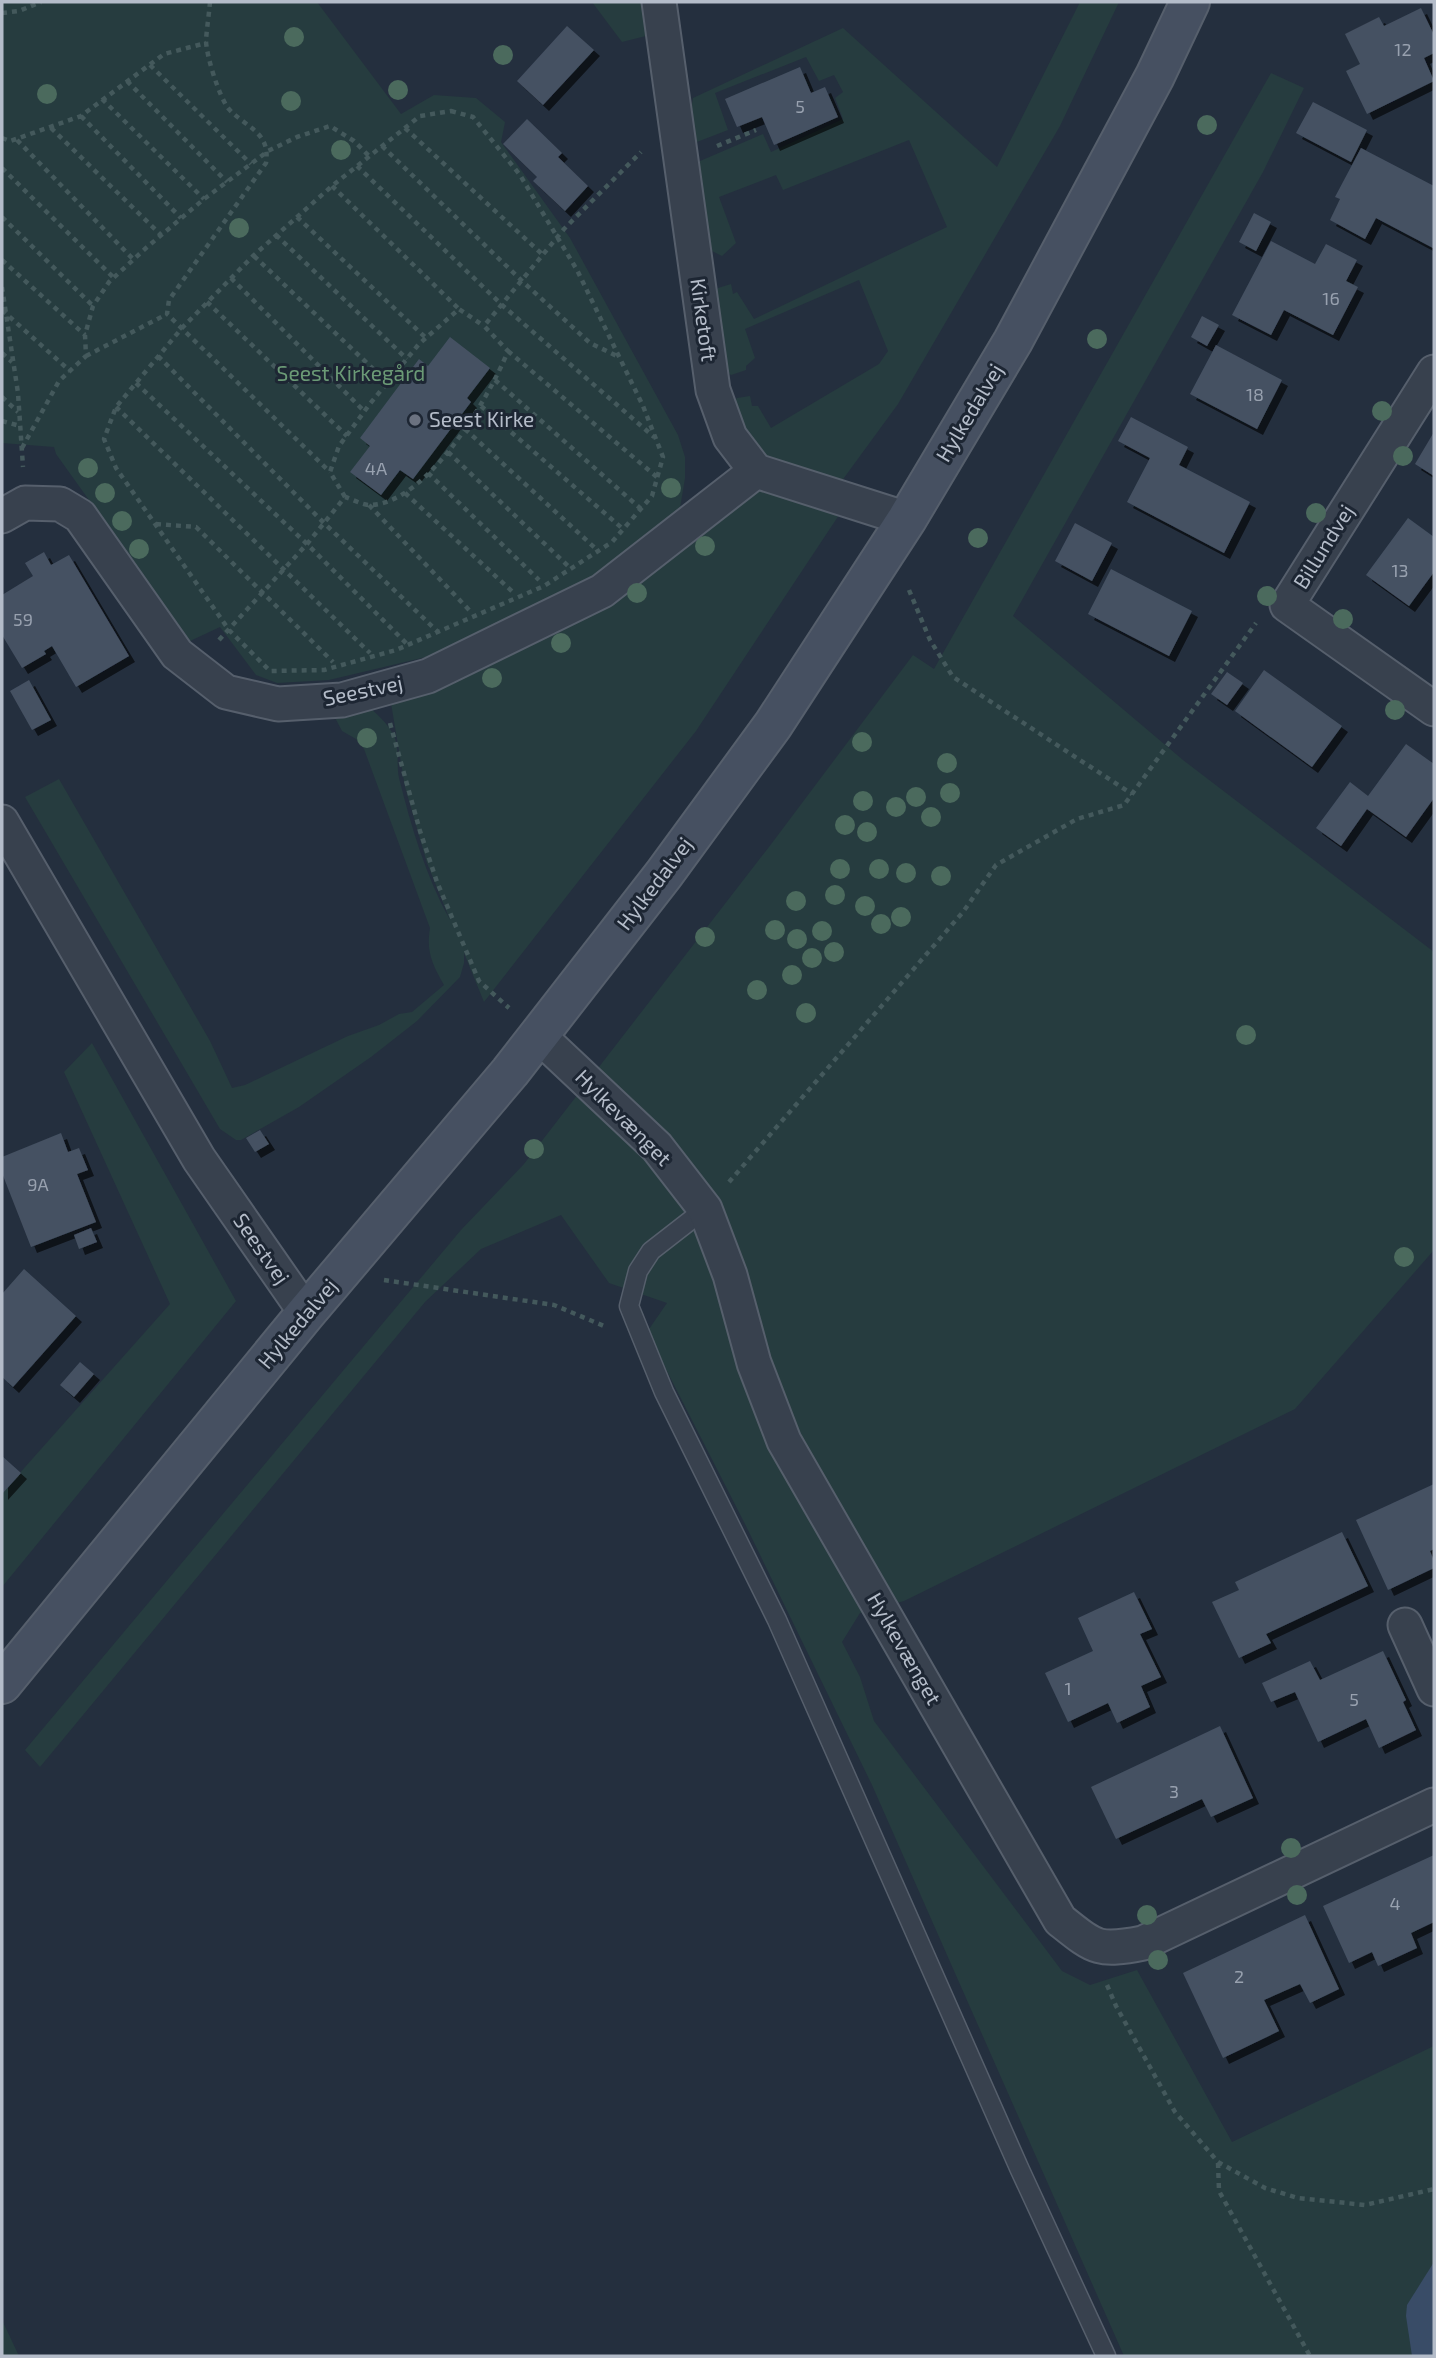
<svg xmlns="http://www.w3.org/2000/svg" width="1436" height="2358" font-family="'Exo 2',sans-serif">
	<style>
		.green { fill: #263c3f }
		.water { fill: #394c67 }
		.building { fill: #455162; filter: url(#shadow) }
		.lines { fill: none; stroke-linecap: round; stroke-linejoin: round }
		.lane-casing { stroke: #565f6c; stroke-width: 21 }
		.street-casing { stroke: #565f6c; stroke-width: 37 }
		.secondary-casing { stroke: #565f6c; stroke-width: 42 }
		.path { stroke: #44595c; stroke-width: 4.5; stroke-dasharray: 5 5; stroke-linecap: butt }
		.lane { stroke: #38414e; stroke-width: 18 }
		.street { stroke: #38414e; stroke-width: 33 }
		.secondary { stroke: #465061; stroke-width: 38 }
		.tree { fill: #4b6a5d }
		.worship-dot { fill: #6b7280; stroke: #1d2633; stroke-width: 2.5 }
		.labels { text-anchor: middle; stroke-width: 6; stroke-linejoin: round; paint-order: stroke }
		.number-label { font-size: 18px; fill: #98a1af }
		.street-label { font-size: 21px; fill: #b4bcc9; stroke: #1d2633 }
		.park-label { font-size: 21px; fill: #6b9a76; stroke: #1d2633 }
		.poi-label { font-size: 21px; fill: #b4bcc9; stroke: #1d2633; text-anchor: start }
	</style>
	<defs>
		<filter id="shadow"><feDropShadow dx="6" dy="6" stdDeviation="0" flood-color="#0009"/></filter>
	</defs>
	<rect width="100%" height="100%" fill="#242f3e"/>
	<path class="green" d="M2,2H317L401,114L434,95L476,98L505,122L501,142L570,238L678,435L685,457V478L680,508L669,525L587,581L426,657L329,680L277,683L256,675L220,627L190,641L56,454L54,447L2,443Z
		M592,2H641L646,36L622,42Z
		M1080,2H1119L1060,126L898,404L841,482L779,466L750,446L730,409L737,398L750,396L752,406H758L771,428L879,364L888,351L859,280L745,329L755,358L746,366V370L731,375L718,365L710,299L718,288L731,284L733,294L737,292L754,319L947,227L909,140L783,190L776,175L719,197L736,243L722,256L702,246L693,164L763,134L771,152L843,119L835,98L843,92L834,75L819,81L806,57L715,93L728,130L689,145V122L693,98L843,28L997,167Z
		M1271,73L1304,88L1263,172L1013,616L1183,760L1434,952V1250L1295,1409L904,1601L860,1613L842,1642L860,1677L874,1721L1062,1971L1090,1985L1137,1970L1232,2142L1434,2046V2356H1124L872,1785L746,1526L647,1332L667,1303L609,1283L561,1215L481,1249L425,1302L40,1767L25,1750L461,1230L524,1164L772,843L913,655L934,669Z
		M753,488L845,506L696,731L484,1002L464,953V963L460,977L417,1021L371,1057L299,1107L241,1140H236L220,1129L25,797L59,779L210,1041L232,1088L245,1085L348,1036L379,1025L399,1014L412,1012L444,985C432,964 426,951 430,928L364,749L356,739L342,731L331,710L365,704C375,712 388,723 394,736C400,749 396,764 399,778C411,826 426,877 450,920L427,863L405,787L390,697Z
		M92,1043L236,1301L2,1587V1493L170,1304L64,1072Z
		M2,2320L19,2356H2Z"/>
	<path class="water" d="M1434,2262V2356H1412L1406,2316L1407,2305Z"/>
	<path class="building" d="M1421,8L1434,35V53L1424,58L1434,81L1367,114L1346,71L1360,64L1345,34L1379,17L1384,26Z
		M567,26L594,50L543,105L517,81Z
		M800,67L811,93L825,87L838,117L774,145L762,117L737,127L725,99Z
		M1313,102L1367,130L1351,162L1296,133Z
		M527,119L562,153L558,157L588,186L565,211L533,181L537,177L503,144Z
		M1361,148L1434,186L1433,248L1376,218L1365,239L1330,220L1340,199L1335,197Z
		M1254,213L1271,222L1256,251L1239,242Z
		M1271,241L1315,264L1326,244L1357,260L1346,281L1358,287L1333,335L1284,310L1271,335L1232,315Z
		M1202,316L1219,325L1207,346L1191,337Z
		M450,337L490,368L467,398L471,402L413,479L400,470L381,495L350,472L370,446L360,438L419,359L428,366Z
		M1216,345L1282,380L1257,429L1190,394Z
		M1131,417L1188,447L1179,465L1250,502L1224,553L1127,502L1150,458L1118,441Z
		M1434,432V476L1415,464Z
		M1408,518L1434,537V572L1409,606L1366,575Z
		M1075,523L1112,543L1092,581L1055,561Z
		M44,552L51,565L69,555L129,656L76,687L52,646L44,651L46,654L22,668L2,635V595L33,576L25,563Z
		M1111,569L1192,611L1169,656L1088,614Z
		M1264,670L1342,726L1312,767L1235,711Z
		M1227,672L1243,683L1227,705L1211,694Z
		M29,680L51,720L32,730L10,691Z
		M1406,744L1434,764V798L1406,837L1367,809L1341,846L1316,828L1350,782L1368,796Z
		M260,1130L269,1144L255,1152L246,1138Z
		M61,1133L68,1152L79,1148L88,1170L77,1174L96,1222L31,1247L2,1173V1157Z
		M91,1228L97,1242L79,1249L74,1235Z
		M24,1269L76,1316L13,1387L2,1377V1294Z
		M80,1362L94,1374L74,1397L60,1385Z
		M2,1456L21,1473L2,1494Z
		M1434,1484V1549L1430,1551L1434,1561V1568L1388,1590L1356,1520Z
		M1342,1532L1368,1586L1266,1634L1271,1643L1239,1658L1212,1602L1239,1590L1235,1582Z
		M1134,1592L1152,1629L1140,1634L1161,1677L1141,1686L1150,1707L1117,1723L1108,1703L1068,1722L1045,1673L1093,1651L1078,1618Z
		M1383,1651L1406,1700L1403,1702L1416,1730L1379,1748L1366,1719L1318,1742L1295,1692L1271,1702L1262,1683L1310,1661L1320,1680Z
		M1220,1726L1253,1798L1211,1817L1202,1799L1116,1839L1091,1787Z
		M1434,1855V1922L1411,1933L1417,1948L1378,1966L1372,1952L1349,1963L1323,1906Z
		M1305,1915L1339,1989L1310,2003L1300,1984L1264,2000L1279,2031L1223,2058L1183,1973Z"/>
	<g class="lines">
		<defs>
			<path id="lane" d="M705,1209L651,1251L638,1271L629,1306L664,1392L777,1620L1020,2170L1106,2356"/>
			<path id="street" d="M659,2L713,390L730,437L756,471L907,519
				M1434,372L1287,605L1434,709
				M2,516L25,503L60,504L80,516L177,654L226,692L278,704L342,700L428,676L602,591L756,471
				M2,822L199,1159L306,1313
				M539,1036L657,1147L705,1209L730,1275L754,1363L784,1441L1060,1920C1095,1948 1098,1952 1143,1943L1434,1805
				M1405,1625L1434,1689"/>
			<path id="secondary" d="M2,1684L306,1313L510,1072L664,874L773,725L907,519L1013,341L1155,76L1190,2"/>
		</defs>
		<use href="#lane" class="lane-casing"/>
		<use href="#street" class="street-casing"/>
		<use href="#secondary" class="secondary-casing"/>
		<path class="path" d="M210,2C209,14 207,27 206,40C206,55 219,96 228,108C244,127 271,131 266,163L169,300L167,314L330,472
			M2,13L19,11L41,2
			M150,65L251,164
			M127,81L227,182
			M102,99L204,199
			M451,111L473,117L520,175L577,270L643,406L663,457L652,496L612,542L544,586L396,650L324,670L270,671L229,630L116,468L104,439L116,407L182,328L253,256L332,186L420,116Z
			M81,116L181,218
			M51,128L161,235
			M405,128L543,255
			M2,138L10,141L16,139L81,116L164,54L206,43
			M17,140L133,259
			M382,146L522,281L590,343L619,357
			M717,146L756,130
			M357,166L502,305L654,437
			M2,168L114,278
			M332,186L459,309
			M2,217L93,306
			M297,217L426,338
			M276,235L407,359
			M254,256L388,383
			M2,260L85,335
			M231,278L365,412
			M2,287L18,393L23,467
			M207,302L347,436
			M2,310L70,371
			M508,351L658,478
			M2,353L12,362
			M86,356L167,314
			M158,356L324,523L437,631
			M495,380L641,509
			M136,383L307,544L407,644
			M2,397L18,412
			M481,406L623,529
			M116,407L370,653
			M2,421L20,426
			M465,429L595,548
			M22,448L59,381L86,356L85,335L93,306L109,282L146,248L204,199L268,151L297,137L330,126L354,141L369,156
			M448,452L568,566
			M428,473L539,580
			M405,493L515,594
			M345,497L330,472L339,446L369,405L419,344L459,309L484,326
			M369,505L472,613
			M156,524L196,527L333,662
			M909,590L930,640L953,677L1132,794
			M219,640L307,544L345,497C352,499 362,505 370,505C427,504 489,398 508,351L484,326L564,229L641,152
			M390,723L420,831L437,882L479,981L509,1008
			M729,1182L963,912L996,865L1077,819L1124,805L1256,623
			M384,1280L554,1305L604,1326
			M1107,1985L1116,2006L1175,2112L1218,2162L1265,2188L1298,2198L1365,2205L1434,2189
			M1218,2163L1219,2191L1310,2356"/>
		<use href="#lane" class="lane"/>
		<use href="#street" class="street"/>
		<use href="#secondary" class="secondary"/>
	</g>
	<g class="tree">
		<circle cx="294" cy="37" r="10"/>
		<circle cx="503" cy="55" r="10"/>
		<circle cx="398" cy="90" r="10"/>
		<circle cx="47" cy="94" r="10"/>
		<circle cx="291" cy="101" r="10"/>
		<circle cx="1207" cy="125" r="10"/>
		<circle cx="341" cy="150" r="10"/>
		<circle cx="239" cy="228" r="10"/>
		<circle cx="1097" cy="339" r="10"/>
		<circle cx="1382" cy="411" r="10"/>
		<circle cx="1403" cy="456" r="10"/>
		<circle cx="88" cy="468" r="10"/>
		<circle cx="671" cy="488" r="10"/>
		<circle cx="105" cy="493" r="10"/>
		<circle cx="1316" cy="513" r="10"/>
		<circle cx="122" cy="521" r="10"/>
		<circle cx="978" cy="538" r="10"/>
		<circle cx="705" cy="546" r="10"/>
		<circle cx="139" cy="549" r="10"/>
		<circle cx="637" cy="593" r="10"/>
		<circle cx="1267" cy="596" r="10"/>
		<circle cx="1343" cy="619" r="10"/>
		<circle cx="561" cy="643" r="10"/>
		<circle cx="492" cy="678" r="10"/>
		<circle cx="1395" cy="710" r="10"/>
		<circle cx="367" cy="738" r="10"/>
		<circle cx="862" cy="742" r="10"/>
		<circle cx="947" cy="763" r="10"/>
		<circle cx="950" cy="793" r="10"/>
		<circle cx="916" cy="797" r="10"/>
		<circle cx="863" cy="801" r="10"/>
		<circle cx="896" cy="807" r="10"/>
		<circle cx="931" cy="817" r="10"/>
		<circle cx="845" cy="825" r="10"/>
		<circle cx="867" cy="832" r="10"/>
		<circle cx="840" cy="869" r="10"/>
		<circle cx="879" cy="869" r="10"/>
		<circle cx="906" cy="873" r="10"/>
		<circle cx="941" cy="876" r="10"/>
		<circle cx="835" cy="895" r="10"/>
		<circle cx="796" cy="901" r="10"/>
		<circle cx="865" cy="906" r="10"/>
		<circle cx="901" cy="917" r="10"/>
		<circle cx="881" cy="924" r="10"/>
		<circle cx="775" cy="930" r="10"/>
		<circle cx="822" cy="931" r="10"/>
		<circle cx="705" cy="937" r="10"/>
		<circle cx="797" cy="939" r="10"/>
		<circle cx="834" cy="952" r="10"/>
		<circle cx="812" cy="958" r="10"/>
		<circle cx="792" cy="975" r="10"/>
		<circle cx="757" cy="990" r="10"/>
		<circle cx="806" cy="1013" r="10"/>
		<circle cx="1246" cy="1035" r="10"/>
		<circle cx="534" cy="1149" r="10"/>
		<circle cx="1404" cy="1257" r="10"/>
		<circle cx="1291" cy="1848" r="10"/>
		<circle cx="1297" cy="1895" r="10"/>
		<circle cx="1147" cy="1915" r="10"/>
		<circle cx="1158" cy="1960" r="10"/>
	</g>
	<circle class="worship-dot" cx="415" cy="420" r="7"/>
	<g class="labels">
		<g class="number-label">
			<text x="1403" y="56">12</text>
			<text x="800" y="113">5</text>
			<text x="1331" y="305">16</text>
			<text x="1255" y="401">18</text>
			<text x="376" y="475">4A</text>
			<text x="1400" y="577">13</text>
			<text x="23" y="626">59</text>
			<text x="38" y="1191">9A</text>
			<text x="1068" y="1695">1</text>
			<text x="1354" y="1706">5</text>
			<text x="1174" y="1798">3</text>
			<text x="1395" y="1910">4</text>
			<text x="1239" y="1983">2</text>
		</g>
		<g class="street-label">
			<text transform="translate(703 320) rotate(82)" y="7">Kirketoft</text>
			<text transform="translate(970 413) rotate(-59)" y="7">Hylkedalvej</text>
			<text transform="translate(1324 547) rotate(-58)" y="7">Billundvej</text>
			<text transform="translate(363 691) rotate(-12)" y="7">Seestvej</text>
			<text transform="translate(655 884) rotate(-53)" y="7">Hylkedalvej</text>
			<text transform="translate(623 1118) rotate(45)" y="7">Hylkevænget</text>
			<text transform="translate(261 1249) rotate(55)" y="7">Seestvej</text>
			<text transform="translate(298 1324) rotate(-50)" y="7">Hylkedalvej</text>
			<text transform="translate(904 1649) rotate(60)" y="7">Hylkevænget</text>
		</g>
		<g class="park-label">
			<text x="351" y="381">Seest Kirkegård</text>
		</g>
		<g class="poi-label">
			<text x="429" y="427">Seest Kirke</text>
		</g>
	</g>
	<rect width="1436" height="2358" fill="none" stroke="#b4bcc9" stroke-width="7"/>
</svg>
